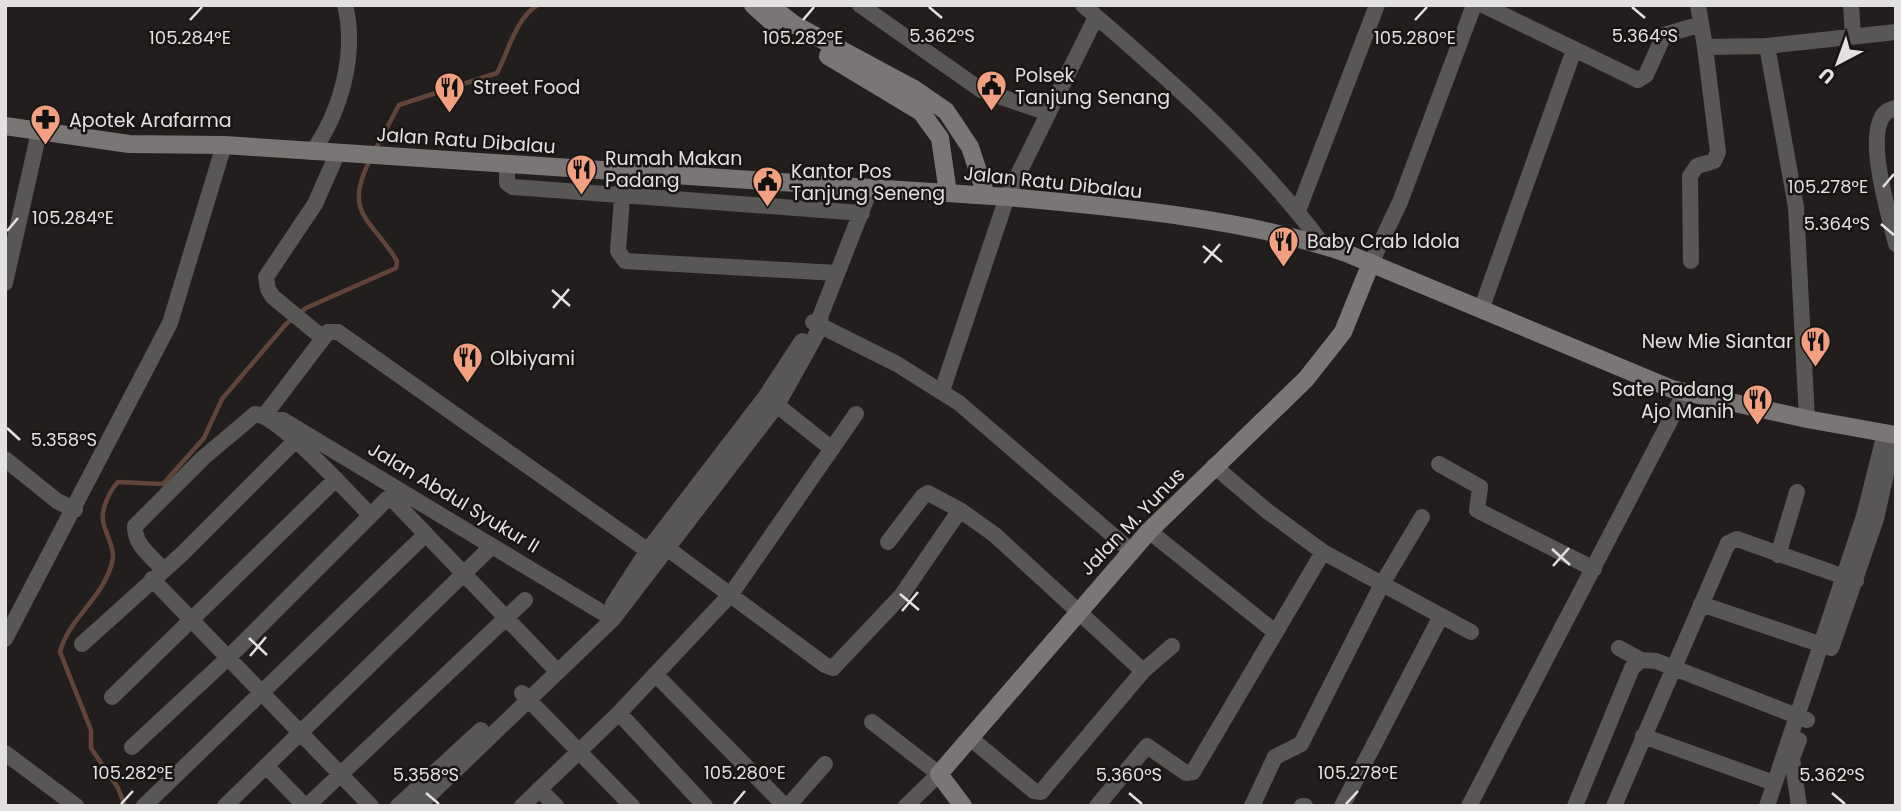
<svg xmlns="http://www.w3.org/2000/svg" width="1901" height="811" font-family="Poppins,sans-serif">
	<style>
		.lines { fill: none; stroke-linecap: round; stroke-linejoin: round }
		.stream { stroke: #61453a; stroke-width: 4.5 }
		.street { stroke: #585756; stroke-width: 16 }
		.secondary { stroke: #797675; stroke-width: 18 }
		.ticks { fill: none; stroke: #e3e1e0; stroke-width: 2.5 }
		.labels { text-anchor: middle; stroke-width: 5; stroke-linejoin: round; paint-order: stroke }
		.poi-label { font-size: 19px; fill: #e3e1e0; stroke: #181514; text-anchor: start }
		.street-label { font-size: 19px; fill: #e3e1e0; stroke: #181514 }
		.ticks-label { font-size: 18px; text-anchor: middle; fill: #e3e1e0; stroke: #181514; stroke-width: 5; stroke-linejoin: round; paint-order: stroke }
	</style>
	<rect width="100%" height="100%" fill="#221e1d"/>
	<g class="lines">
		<path class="stream" d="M374,152L399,105L497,73C508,52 517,16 538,5
			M125,806L118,788L91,748V730L60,652C68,618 106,597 113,558C114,546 105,533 103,521C101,509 110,490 118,482L163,484L204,438L222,399L286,324L306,308L396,268L397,261C372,219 342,214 370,160"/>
		<path class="street" d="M860,5L981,90L1048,113
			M1083,5C1167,78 1257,155 1323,245
			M1483,5L1638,80L1646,75L1664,35L1701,24
			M1698,5L1705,47L1767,46L1896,32
			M1851,5L1853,36
			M1767,46L1796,207L1807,419
			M1896,108C1856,113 1890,217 1896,244
			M312,152C341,112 357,53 345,5
			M507,164V183L513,187L862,213
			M623,185L618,251L625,261L837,273
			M1298,211L1377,5
			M1691,261L1690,176L1697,166L1714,161L1718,152L1705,47
			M1371,263L1400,202L1474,5
			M5,283L39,132
			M1481,310L1574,50
			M813,322L897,364L959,403L1131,551
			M323,338L273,297L268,289L266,277L315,204L338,152
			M942,391L1007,197L1096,17
			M768,398L832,449
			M264,416L328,332H338L654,555
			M271,420H283L613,619
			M5,459L57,501L75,510
			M1439,464L1480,487L1477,510L1594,569
			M1214,466L1267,511L1323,552L1471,632
			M1149,531L1275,632
			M656,540L825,665L833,668L901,596L960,510L995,535L1143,671
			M888,542L923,496L928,493L960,510
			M1778,555L1797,492
			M163,569C151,556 134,545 135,526L203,458L255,414C279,416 351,495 370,515
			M152,579L371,806
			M613,604L648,550L766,396L802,341
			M1701,604L1831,648
			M5,639L170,323L224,145
			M82,644L182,554L295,441
			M1832,646L1876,519L1892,447
			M1619,648L1641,660
			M656,675L785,806
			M522,693L632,806
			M112,697L336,479
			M619,713L705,806
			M872,722L939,774L906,806
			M1643,736L1774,783
			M970,738L1034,791L1041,792L1143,671L1172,646
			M132,747L229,657L387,499L395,502L557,671
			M5,753L76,806
			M266,766L305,806
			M539,789L556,806
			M144,806L426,534
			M225,806L487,551
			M307,806L525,600
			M398,806L481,730
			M418,806L613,619L777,405L821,326L820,317L871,187
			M522,806L619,713L731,594L856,414
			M788,806L825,764
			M1097,806L1147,746L1186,773L1193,772L1323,552
			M1252,806L1275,757L1301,744L1382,584L1422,517
			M1302,806H1305
			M1342,806L1441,616
			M1469,806L1685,392
			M1575,806L1632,668L1641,660L1656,661L1807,720
			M1614,806L1728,543L1737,539L1856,581
			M1767,806L1864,516L1885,433
			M1799,806L1792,758L1799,740"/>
		<path class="secondary" d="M753,5L774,24
			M769,5L795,25L914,89L946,111L970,147L986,195
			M828,56L921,112L940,138L948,193
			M5,126L129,144L224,145L1007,197C1114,207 1245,218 1346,253L1672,389L1807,419L1896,435
			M963,806L939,774L1149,531L1306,379L1343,332L1371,263"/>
	</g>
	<path class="ticks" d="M929,7L942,18M1632,7L1645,18M190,20L202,7M803,20L814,7M1415,20L1427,7M1883,187L1894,174M1881,224L1894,235M7,231L18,218M1203,246L1222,262M1204,263L1220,244M552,290L570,306M553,308L569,289M7,428L20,440M1552,549L1570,565M1553,566L1569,548M900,594L919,610M902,611L918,592M249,638L267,655M250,656L266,637M426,793L439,804M1129,793L1142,804M1832,793L1845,804M121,804L133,791M734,804L745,791M1346,804L1358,791"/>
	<defs>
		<symbol id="civic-pin" viewBox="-11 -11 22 30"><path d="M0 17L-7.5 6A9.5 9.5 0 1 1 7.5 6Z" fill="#f2a080" stroke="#181514"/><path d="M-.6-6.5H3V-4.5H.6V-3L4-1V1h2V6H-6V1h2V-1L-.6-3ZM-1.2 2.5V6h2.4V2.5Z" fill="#111"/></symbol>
		<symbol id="restaurant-pin" viewBox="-11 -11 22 30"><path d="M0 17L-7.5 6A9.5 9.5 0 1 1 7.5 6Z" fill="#f2a080" stroke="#181514"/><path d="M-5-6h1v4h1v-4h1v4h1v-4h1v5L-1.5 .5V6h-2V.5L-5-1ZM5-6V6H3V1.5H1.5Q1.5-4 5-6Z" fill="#111"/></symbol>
		<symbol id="pharmacy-pin" viewBox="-11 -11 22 30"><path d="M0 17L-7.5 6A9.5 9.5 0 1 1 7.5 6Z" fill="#f2a080" stroke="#181514"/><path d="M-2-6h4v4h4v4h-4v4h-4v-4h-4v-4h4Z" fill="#111"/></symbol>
	</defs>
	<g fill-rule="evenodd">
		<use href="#civic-pin" x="974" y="68" width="35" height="47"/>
		<use href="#restaurant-pin" x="432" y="70" width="35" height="47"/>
		<use href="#pharmacy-pin" x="28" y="102" width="35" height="47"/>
		<use href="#restaurant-pin" x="564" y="152" width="35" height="47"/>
		<use href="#civic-pin" x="750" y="164" width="35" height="47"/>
		<use href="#restaurant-pin" x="1266" y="224" width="35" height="47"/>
		<use href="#restaurant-pin" x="1798" y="324" width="35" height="47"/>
		<use href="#restaurant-pin" x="450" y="340" width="35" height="47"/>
		<use href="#restaurant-pin" x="1740" y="382" width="35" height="47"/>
	</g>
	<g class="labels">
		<g class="poi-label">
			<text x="1015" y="82">Polsek<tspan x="1015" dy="22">Tanjung Senang</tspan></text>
			<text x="473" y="94">Street Food</text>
			<text x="69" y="127">Apotek Arafarma</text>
			<text x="605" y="165">Rumah Makan<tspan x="605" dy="22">Padang</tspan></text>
			<text x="791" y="178">Kantor Pos<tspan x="791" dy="22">Tanjung Seneng</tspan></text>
			<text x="1307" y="248">Baby Crab Idola</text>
			<text x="1793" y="348" text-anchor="end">New Mie Siantar</text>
			<text x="490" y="365">Olbiyami</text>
			<text x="1734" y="396" text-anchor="end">Sate Padang<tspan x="1734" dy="22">Ajo Manih</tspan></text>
		</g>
		<g class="street-label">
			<text transform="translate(466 140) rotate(4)" y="7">Jalan Ratu Dibalau</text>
			<text transform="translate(1053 182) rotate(6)" y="7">Jalan Ratu Dibalau</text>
			<text transform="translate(454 497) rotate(31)" y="7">Jalan Abdul Syukur II</text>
			<text transform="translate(1132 521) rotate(-46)" y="7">Jalan M. Yunus</text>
		</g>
	</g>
	<g class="ticks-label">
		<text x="942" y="42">5.362°S</text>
		<text x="1645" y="42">5.364°S</text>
		<text x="190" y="44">105.284°E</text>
		<text x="803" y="44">105.282°E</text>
		<text x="1415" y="44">105.280°E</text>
		<text x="1828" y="193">105.278°E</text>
		<text x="73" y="224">105.284°E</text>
		<text x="1837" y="230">5.364°S</text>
		<text x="64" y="446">5.358°S</text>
		<text x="133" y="779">105.282°E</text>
		<text x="745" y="779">105.280°E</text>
		<text x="1358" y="779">105.278°E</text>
		<text x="426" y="781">5.358°S</text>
		<text x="1129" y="781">5.360°S</text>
		<text x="1832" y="781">5.362°S</text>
	</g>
	<rect width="1901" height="811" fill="none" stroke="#e3e1e0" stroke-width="14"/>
	<g transform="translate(1838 63) rotate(221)" stroke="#181514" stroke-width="5" paint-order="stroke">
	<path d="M0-5L12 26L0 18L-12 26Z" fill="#e3e1e0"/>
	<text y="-10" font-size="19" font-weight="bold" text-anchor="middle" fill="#e3e1e0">U</text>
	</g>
</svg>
